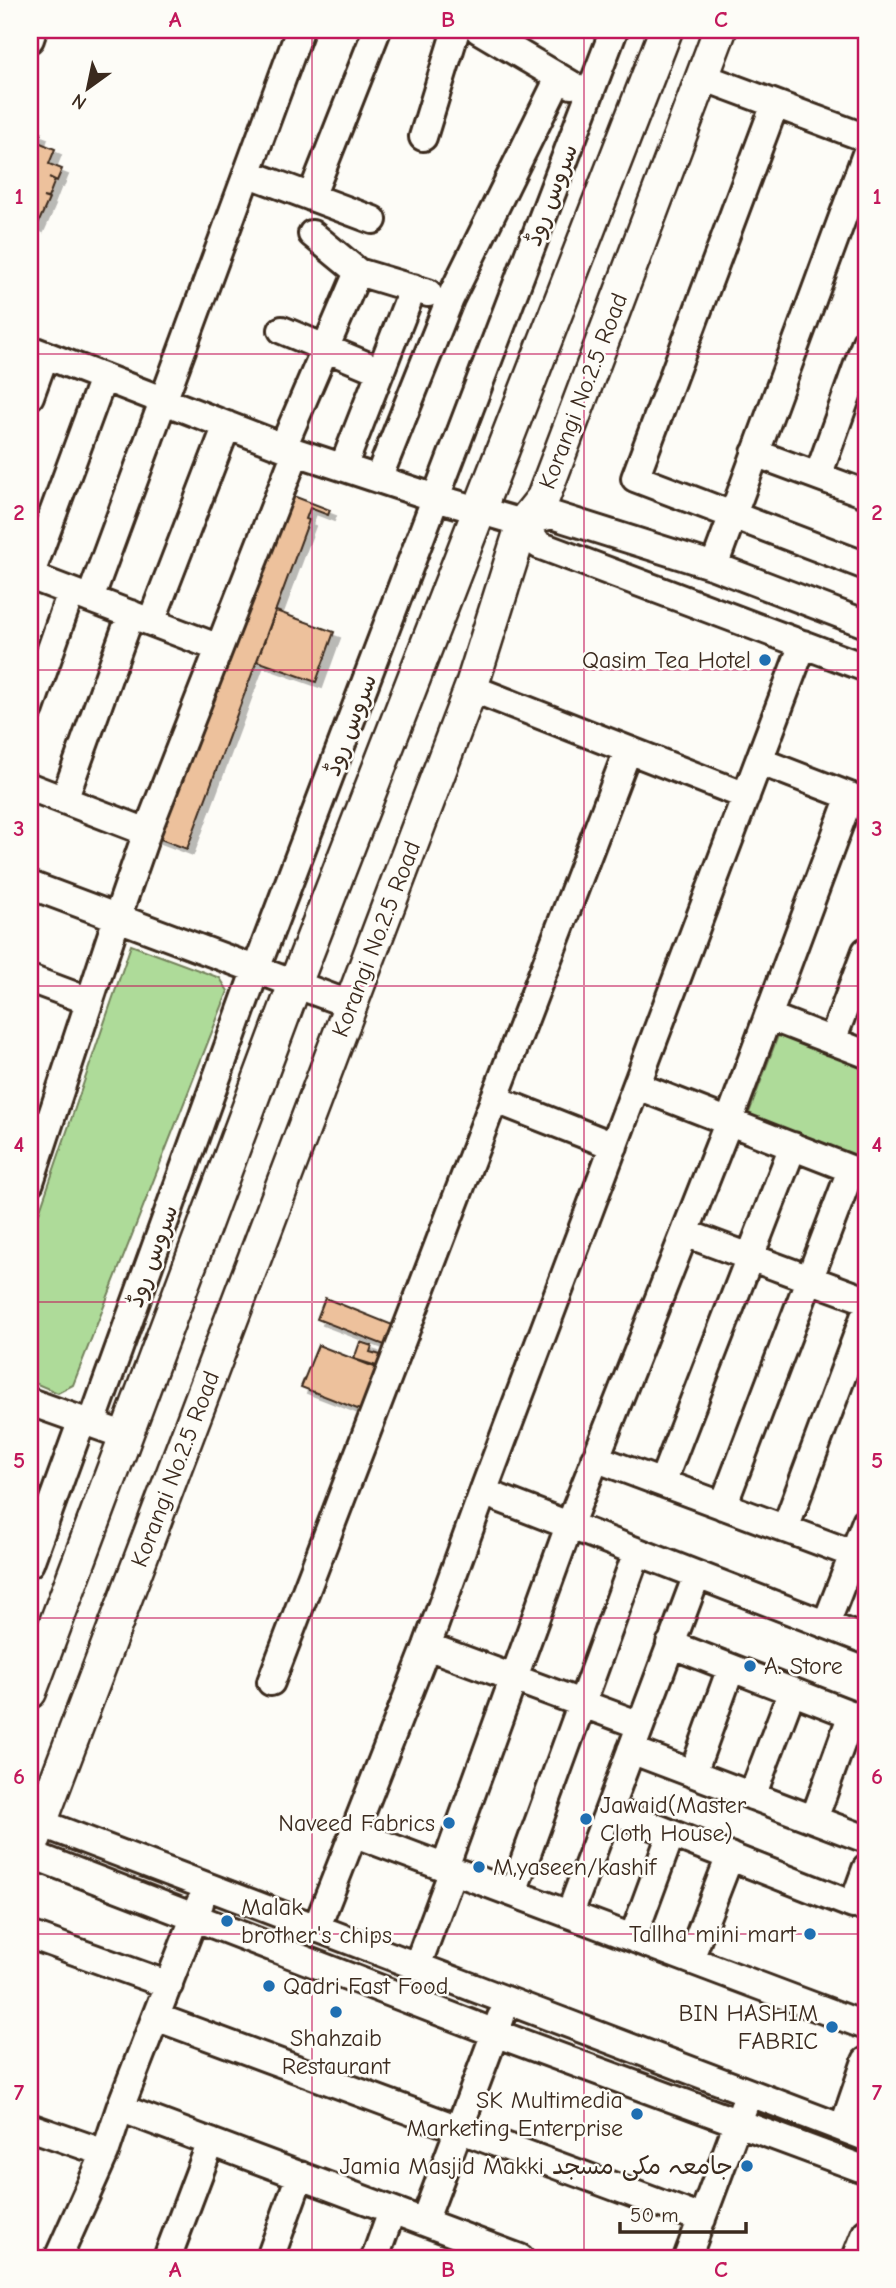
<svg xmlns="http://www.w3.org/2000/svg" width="896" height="2288" font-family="'Comic Neue','Playpen Sans Arabic',sans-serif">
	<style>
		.green { fill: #aedb99; stroke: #74825c; stroke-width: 2 }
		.building { fill: #edc19c; stroke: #3b2a1e; stroke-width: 2; filter: url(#shadow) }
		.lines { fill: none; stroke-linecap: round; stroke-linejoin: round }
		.minor-casing { stroke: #3b2a1e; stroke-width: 32 }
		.major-casing { stroke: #3b2a1e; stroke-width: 37 }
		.minor { stroke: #fdfcf7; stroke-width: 26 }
		.major { stroke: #fdfcf7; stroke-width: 32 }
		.grid { fill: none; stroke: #c2185b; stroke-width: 2; stroke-opacity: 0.55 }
		.poi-dot { fill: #1f6fb2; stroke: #fdfcf7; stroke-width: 2.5 }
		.labels { text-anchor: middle; stroke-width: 5; stroke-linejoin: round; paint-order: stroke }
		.street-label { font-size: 24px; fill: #3b2a1e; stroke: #fdfcf7 }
		.poi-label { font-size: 24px; fill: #3b2a1e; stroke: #fdfcf7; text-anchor: end }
		.neatline { fill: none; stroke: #c2185b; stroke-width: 2.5 }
		.grid-label { font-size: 23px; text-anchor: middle; font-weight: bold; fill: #c2185b }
	</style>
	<defs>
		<filter id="shadow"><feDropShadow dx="6" dy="6" stdDeviation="0" flood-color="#0004"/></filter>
	</defs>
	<rect width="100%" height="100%" fill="#fdfcf7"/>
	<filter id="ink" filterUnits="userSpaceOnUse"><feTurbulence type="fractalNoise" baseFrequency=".0143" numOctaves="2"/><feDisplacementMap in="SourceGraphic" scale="14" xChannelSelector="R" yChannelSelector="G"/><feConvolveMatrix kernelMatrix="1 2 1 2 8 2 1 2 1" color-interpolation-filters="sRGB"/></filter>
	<g filter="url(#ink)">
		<path class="green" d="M131,945L220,978L228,991L73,1385L58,1393L30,1381V1239Z
			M779,1033L866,1066V1166L746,1121Z"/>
		<path class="building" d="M30,129L41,133L38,142L55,149L49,164L62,169L57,181L49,177L55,180L48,198L43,197L49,199L37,226L30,222Z
			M288,494L330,510L328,515L310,508L306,519L309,520L187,849L155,837Z
			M276,611L334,632L316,682L257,661Z
			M325,1298L395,1326L387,1346L317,1319Z
			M360,1342L372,1346L370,1352L384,1356L380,1367L354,1359Z
			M318,1345L382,1370L365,1412L301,1387Z"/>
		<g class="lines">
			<defs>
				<path id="minor" d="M479,30L572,85
					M30,39L33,30
					M703,77L866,138
					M775,104L635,478L866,566
					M423,137L456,30
					M247,173L373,220
					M311,197L377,30
					M312,234L358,272L428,293
					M282,330L380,371
					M30,349L296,452L436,498L523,523L552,515L714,566L866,624
					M30,396L45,355
					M283,447L358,272
					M755,453L866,494
					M343,467L413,288
					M818,476L866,342
					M378,479L450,299L559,78
					M523,523L539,545L866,668
					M714,566L866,154
					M30,576L103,378
					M30,576L219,648
					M90,599L300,30
					M151,622L227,425
					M471,688L746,796
					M30,709L71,592
					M759,761L865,802
					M30,787L147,832
					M64,800L131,614
					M30,885L351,1005
					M30,979L89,1001
					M768,1016L866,1054
					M832,1041L866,951
					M637,1086L866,1175
					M494,1099L614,1146
					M30,1182L117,918L147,832L296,452
					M685,1233L866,1300
					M30,1402L126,1436
					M92,1423L256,969L614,30
					M595,1458L853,1554
					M662,1483L793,1146
					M483,1492L866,1640
					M723,1506L851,1170
					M785,1529L866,1312
					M30,1563L82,1420
					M826,1624L866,1521
					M670,1644L866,1720
					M427,1646L640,1725
					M271,1682L628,750
					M631,1750L866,1839
					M693,1773L731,1668
					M752,1796L792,1691
					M609,1809L853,1905L866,1869
					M30,1819L866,2137
					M814,1819L852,1714
					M353,1833L866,2026
					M30,1854L495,2033L866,2170
					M445,1867L569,1526L729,1121L850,796
					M513,1892L637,1552
					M570,1913L697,1575
					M316,1929L427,1646L483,1492L803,644
					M30,1935L169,1985
					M633,1937L671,1834
					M690,1959L730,1856
					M417,1966L453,1870
					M156,2017L702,2219
					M120,2108L520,2258
					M30,2127L105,2153
					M843,2128L866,2061
					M424,2222L501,2017
					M58,2258L105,2153L120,2108L200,1903
					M167,2258L211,2142
					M270,2258L300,2175
					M375,2258L392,2210
					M687,2258L744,2106
					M856,2258L866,2233"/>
				<path id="major" d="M30,1692L295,984L666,30
					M30,1850L471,688L523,523L543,498L720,30"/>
			</defs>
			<use href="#minor" class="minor-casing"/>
			<use href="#major" class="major-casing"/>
			<use href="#minor" class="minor"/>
			<use href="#major" class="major"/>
		</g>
	</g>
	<path class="grid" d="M312,30V2258M584,30V2258M30,354H866M30,670H866M30,986H866M30,1302H866M30,1618H866M30,1934H866"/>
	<g class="poi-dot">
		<circle cx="765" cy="660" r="7"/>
		<circle cx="750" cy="1666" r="7"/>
		<circle cx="586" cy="1819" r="7"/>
		<circle cx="449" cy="1823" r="7"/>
		<circle cx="479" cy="1867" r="7"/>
		<circle cx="227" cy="1921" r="7"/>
		<circle cx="810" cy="1934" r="7"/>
		<circle cx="269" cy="1986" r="7"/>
		<circle cx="336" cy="2012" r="7"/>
		<circle cx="832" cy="2027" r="7"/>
		<circle cx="637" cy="2114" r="7"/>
		<circle cx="747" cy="2166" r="7"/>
	</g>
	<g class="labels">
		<g class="street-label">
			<text transform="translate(551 195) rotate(-69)" y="8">سروس روڈ</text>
			<text transform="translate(583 391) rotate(-69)" y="8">Korangi No.2.5 Road</text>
			<text transform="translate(350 725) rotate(-69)" y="8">سروس روڈ</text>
			<text transform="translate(376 939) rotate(-69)" y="8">Korangi No.2.5 Road</text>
			<text transform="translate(152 1256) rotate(-70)" y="8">سروس روڈ</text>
			<text transform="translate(175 1469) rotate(-69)" y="8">Korangi No.2.5 Road</text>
		</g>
		<g class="poi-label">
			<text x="751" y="668">Qasim Tea Hotel</text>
			<text x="764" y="1674" text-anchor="start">A. Store</text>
			<text x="600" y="1813" text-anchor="start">Jawaid(Master<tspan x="600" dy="28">Cloth House)</tspan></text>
			<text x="435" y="1831">Naveed Fabrics</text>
			<text x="493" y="1875" text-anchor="start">M,yaseen/kashif</text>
			<text x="241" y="1915" text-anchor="start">Malak<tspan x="241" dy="28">brother's chips</tspan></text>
			<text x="796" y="1942">Tallha mini mart</text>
			<text x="283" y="1994" text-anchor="start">Qadri Fast Food</text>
			<text x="818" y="2021">BIN HASHIM<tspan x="818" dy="28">FABRIC</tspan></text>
			<text x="336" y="2046" text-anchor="middle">Shahzaib<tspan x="336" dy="28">Restaurant</tspan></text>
			<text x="623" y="2108">SK Multimedia<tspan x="623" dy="28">Marketing Enterprise</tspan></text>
			<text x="733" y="2174">Jamia Masjid Makki جامعہ مکی مسجد</text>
		</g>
	</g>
	<rect width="896" height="2288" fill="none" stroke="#fdfcf7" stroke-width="77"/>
	<g transform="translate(88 88) rotate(213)" stroke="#fdfcf7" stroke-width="5" paint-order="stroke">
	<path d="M0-5L12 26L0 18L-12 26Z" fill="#3b2a1e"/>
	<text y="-10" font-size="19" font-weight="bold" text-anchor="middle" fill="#3b2a1e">N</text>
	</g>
	<path d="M620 2222v10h126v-10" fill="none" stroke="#3b2a1e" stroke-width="3.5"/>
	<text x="630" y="2222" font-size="21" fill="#3b2a1e" stroke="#fdfcf7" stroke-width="5" paint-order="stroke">50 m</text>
	<rect x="38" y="38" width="820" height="2212" class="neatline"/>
	<g class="grid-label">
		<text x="175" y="27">A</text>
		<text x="448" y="27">B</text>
		<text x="721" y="27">C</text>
		<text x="19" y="204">1</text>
		<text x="877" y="204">1</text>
		<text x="19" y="520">2</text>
		<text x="877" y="520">2</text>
		<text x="19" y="836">3</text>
		<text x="877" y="836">3</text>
		<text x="19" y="1152">4</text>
		<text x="877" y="1152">4</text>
		<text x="19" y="1468">5</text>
		<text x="877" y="1468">5</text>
		<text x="19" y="1784">6</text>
		<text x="877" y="1784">6</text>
		<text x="19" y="2100">7</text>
		<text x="877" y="2100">7</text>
		<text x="175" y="2277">A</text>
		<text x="448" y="2277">B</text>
		<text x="721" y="2277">C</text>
	</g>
</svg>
